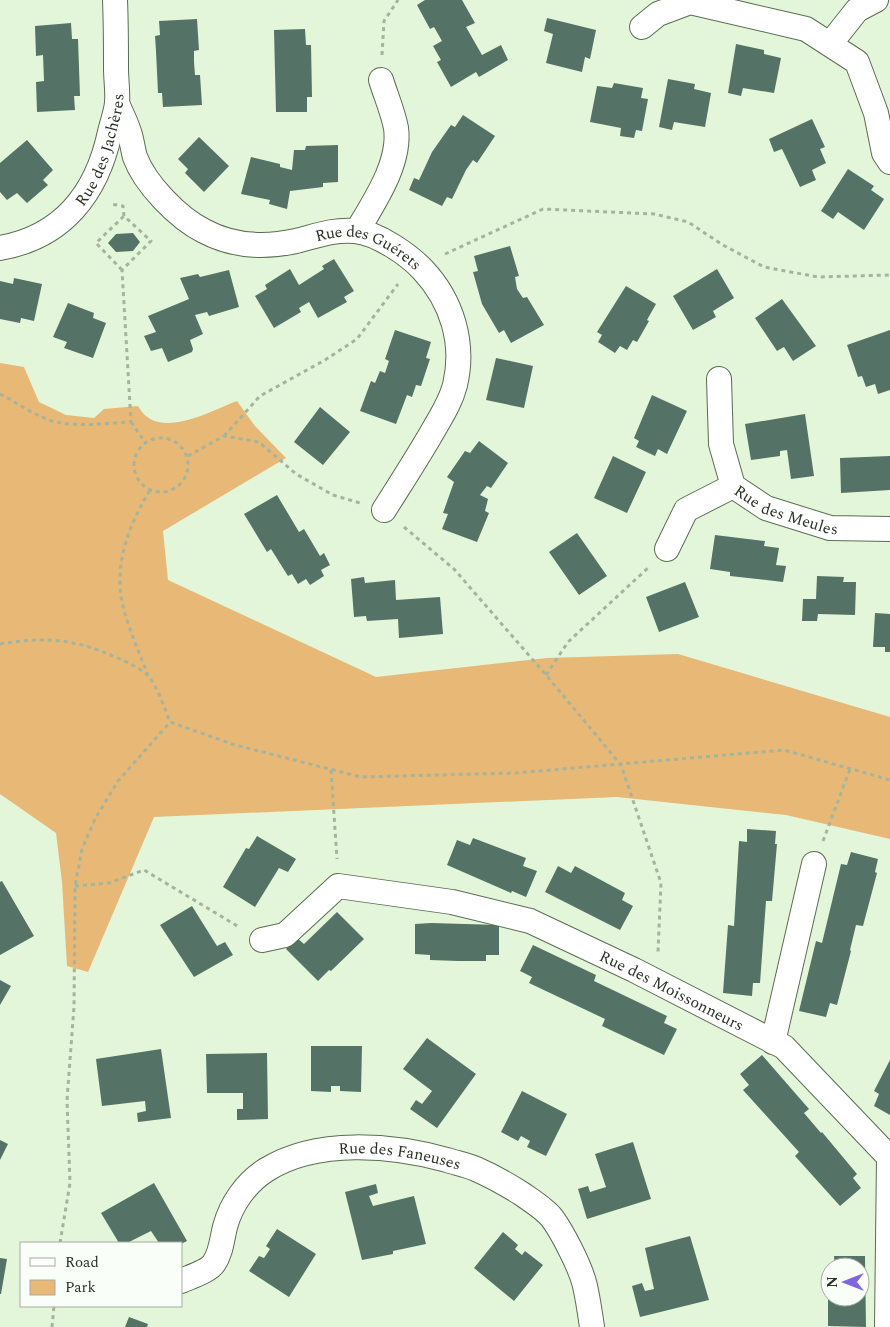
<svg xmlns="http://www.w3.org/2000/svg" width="890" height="1327" font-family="Spectral,serif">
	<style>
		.green { fill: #e8b877 }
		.building { fill: #547366 }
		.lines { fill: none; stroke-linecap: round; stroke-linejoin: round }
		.street-casing { stroke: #5c6c54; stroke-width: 26 }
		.path { stroke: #a4b49d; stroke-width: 3; stroke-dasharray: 4 4; stroke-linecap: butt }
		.street { stroke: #fff; stroke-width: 24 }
		.labels { text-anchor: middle; stroke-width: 5; stroke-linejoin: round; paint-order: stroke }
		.street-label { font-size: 16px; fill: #2a3227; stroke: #fafef8 }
	</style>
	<rect width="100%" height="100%" fill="#e3f6da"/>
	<path class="green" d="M0,363L24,367L39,402L66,415L94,418L104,409L138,406C157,442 210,411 237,401L255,426L286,458L163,531L168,580L376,677L547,658L678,654L890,717V839L786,815L617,797L154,817L88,972L67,966L62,882L56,833L0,794Z"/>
	<path class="building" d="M425,0H462L475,23L466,27L482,55L501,45L508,60L479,77L476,72L451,87L437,62L441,60L433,46L442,41L434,27L430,29L417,5Z
		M547,18L596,30L590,59L585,57L582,72L546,63L553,34L544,31Z
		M197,19L199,50L194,51V62L195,75H200L202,105L163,107L162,93H158L156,51L155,36L160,35L159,21Z
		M71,23L72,39H78L80,96H74L75,110L37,112L36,82L44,81L43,55L36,56L35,26Z
		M305,29L306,45H311L312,97H307V112H276L274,30Z
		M736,44L764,50V54L781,58L774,93L743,88L741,96L728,93Z
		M668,79L695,84L694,89L711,93L705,127L674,122L672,130L659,127Z
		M614,83L643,88L641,98L648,99L642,131L636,130L634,138L620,136L621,128L590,122L597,86L612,88Z
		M463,115L495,136L477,163L473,160L466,170L452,199L447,197L442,206L409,190L414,178L419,180L432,152L451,125L455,127Z
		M812,119L825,147L820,149L826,163L812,170L816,180L800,187L782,149L774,152L769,139Z
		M199,137L229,166L204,192L185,173L188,169L178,159Z
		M27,140L53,170L43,180L48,185L27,203L17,193L7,200L0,192V163Z
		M338,145V182L323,183V187L290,191L287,209L269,204L270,200L241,194L251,157L280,164V167L292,170L294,150H305L306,146Z
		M848,169L874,186L871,190L884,199L864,230L838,212L833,219L821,211Z
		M133,233L140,242L133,251L116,252L108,243L116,234Z
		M510,246L519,276L515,277L517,289L523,298L527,297L544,325L511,343L504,330L499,333L482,304L473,272L478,271L474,256Z
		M334,259L354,291L344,297L347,302L318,318L309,302L299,308L301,312L274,328L255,296L267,289L265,285L290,269L299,285L324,269L322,266Z
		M717,269L734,298L713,311L716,317L693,330L673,296Z
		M229,270L239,307L209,316L207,312L195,315L203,334L190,340L193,349L192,352L168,362L162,348L151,351L144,336L156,332L148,316L189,299L180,278L198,274L200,277Z
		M14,278L42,284L34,321L21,318L20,323L0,319V281L13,284Z
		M626,286L656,304L647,320L649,321L637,342L633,340L627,350L620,346L615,353L598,342L602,335L597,332Z
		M782,299L816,346L793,361L784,347L777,351L755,318Z
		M68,303L94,313L93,318L106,323L93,358L64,348L67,342L53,337Z
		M395,330L431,342L426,358L430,359L421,386L416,385L412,397L407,395L396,424L360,411L371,381L375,383L380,371L385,373L389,361L385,359Z
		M890,330V390L878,394L875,384L866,387L862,376L858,377L847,345Z
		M496,358L533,366L524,408L486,400Z
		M652,395L687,411L667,454L658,449L655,456L636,447L639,441L634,438Z
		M320,407L350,432L323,465L294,442Z
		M805,414L814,476L791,479L787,450L780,451V456L751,460L745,424Z
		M479,441L508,463L491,488L487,486L480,495L488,499L485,511L489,513L477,542L442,529L448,514L443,513L454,482L447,477L465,451L470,453Z
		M613,456L646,472L627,513L594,498Z
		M890,456V490L841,493L840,458Z
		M277,495L299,532L304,529L320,556L324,553L330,565L321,570L324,576L310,585L306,579L298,584L292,574L288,576L271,549L267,552L244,514Z
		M577,533L607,576L579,595L549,552Z
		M715,535L765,541L764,546L779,548L776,565L786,566L783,582L730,576V572L710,569Z
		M817,576L844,577L843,582H856L855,615L818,614L817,621H802L803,599H816Z
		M364,577L365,583L395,580L396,600L440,597L443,634L399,638L398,619L367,621L366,616L354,617L351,579Z
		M685,582L699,617L659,632L646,597Z
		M875,613L890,614V652H885V647H873Z
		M747,829L776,831L775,844H777L772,901H766L760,983H753L752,996L723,993L728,925L734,926L739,841L747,842Z
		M257,836L296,859L288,872L279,868L255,907L223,887L246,848L249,849Z
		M473,838L526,858L523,866L537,871L526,897L512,891L511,893L447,865L457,840L470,845Z
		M851,852L878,859L875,872L877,873L863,926L856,925L850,950L851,951L837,1005L830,1003L826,1017L799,1011L816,941L822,943L841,864L847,865Z
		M558,866L571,873L575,866L625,893L622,900L633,906L620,930L545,892Z
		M2,881L34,936L0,955V882Z
		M192,906L217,946L225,942L233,955L194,977L160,925Z
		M337,912L364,939L331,971L329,970L318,981L286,949L297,938L304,944Z
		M431,923L499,925V955H486V961H458L430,960V955L415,954V924Z
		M533,945L596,975L594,981L667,1016L664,1023L677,1029L664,1055L602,1026L605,1019L529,983L532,977L520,971Z
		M0,980L11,986L0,1005Z
		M427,1038L476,1074L437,1128L410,1109L416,1100L422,1104L432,1091L403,1069Z
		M311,1046H362L361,1092L340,1091V1086H331V1092L311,1091Z
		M161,1049L171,1118L138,1122L137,1113L146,1111L145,1101L102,1106L96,1059Z
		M267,1053L268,1119L237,1120V1109H243V1093H207L206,1054Z
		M762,1055L809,1109L804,1113L821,1133L822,1132L857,1174L853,1178L861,1188L840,1206L795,1156L799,1152L743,1090L749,1085L740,1074Z
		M890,1060V1115L874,1106L879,1094L874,1091Z
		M522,1091L567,1114L546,1156L527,1147L530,1141L521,1136L518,1141L501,1132Z
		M0,1140L8,1144L0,1160Z
		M633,1142L651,1199L587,1219L578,1189L588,1186L590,1192L606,1187L595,1154Z
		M154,1183L187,1241L181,1244L159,1243L151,1231L127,1243H119L101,1213Z
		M376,1184L378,1193L369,1196L373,1206L414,1196L426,1244L393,1251V1254L362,1260L345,1192Z
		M277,1229L316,1254L289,1297L249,1271L259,1256L264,1258L270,1249L266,1246Z
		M503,1232L518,1245L515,1249L522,1255L525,1251L543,1265L514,1301L474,1268Z
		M690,1236L709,1300L640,1317L632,1286L642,1283L645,1291L654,1289L645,1248Z
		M834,1256H865L866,1327L828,1326V1271L830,1270V1297H860V1267H835Z
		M0,1258L7,1259L1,1294H0Z
		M129,1317L148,1324L147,1327H125Z"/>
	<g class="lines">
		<defs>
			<g id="street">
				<path d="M642,27L658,14L690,2L806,29L857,62L876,113L884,153L890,162"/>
				<path d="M830,44L857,10L876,0"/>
				<path id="s1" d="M117,103C121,113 127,124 130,135C132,142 133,150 135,157C145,184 178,218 204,231C232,246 264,248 296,241C316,236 334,229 355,231C377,233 408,254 423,270C452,301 465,343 455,385C451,401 442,415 434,429C418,457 401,483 384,510"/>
				<path d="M357,231C374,202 401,163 396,128C393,112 386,96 381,80"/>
				<path id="s2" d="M0,248C63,237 97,193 110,132C112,123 116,113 117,103C118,92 116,80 116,68C116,46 116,23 115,0"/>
				<path id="s3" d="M719,379L721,444L733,486L766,508L830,528L890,529"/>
				<path d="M667,549L686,510L733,486"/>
				<path id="s4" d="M262,940L285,935L338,886L452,902L530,921L634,970L784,1047L889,1157L887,1327"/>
				<path d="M773,1042L814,864"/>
				<path id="s5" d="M181,1281C190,1277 209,1271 214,1263C221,1253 222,1239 225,1227C231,1204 246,1183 266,1170C317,1138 392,1145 447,1160C456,1163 467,1165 476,1169C492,1176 508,1185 522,1194C532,1201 545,1209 552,1218C563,1233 581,1268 585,1286C588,1299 590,1313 592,1327"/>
			</g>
		</defs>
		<use href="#street" class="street-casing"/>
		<path class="path" d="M382,55L384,21L398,0
			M445,254L543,209L654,214L688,222L723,245L764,267L818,277L890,275
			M122,270L96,243L124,216
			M0,394C18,403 36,417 56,422C79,427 108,423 131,422L122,270L151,241L124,216L123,206L110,204
			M131,422L145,442
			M224,436L260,396L325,360L357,339L398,284
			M134 465a27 27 0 1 1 54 0a27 27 0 1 1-54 0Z
			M188,456L224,436L259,442L296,474L333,495L360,503
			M404,527L454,569L546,675L621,765L661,883L658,952
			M0,644C48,636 75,639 120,659C129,663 142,669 149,677C159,690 164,707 170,722L235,745L361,777L515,773L784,750L890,780
			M546,675L568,642L649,567
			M148,676C140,654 130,632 124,610C112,568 128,526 150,490
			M331,770L337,859
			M823,841L850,769
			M75,886L109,883L144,870L239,927
			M60,1243L70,1183L67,1100L74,1007L75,886L82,849L95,819L118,781L170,722
			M52,1327L54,1306"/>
		<use href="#street" class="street"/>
	</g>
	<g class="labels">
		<g class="street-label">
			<text dy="6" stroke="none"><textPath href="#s2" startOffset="151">Rue des Jachères</textPath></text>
			<text dy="6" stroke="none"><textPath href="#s1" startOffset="332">Rue des Guérets</textPath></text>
			<text dy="6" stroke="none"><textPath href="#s3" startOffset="168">Rue des Meules</textPath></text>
			<text dy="6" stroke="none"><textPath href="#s4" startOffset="449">Rue des Moissonneurs</textPath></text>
			<text dy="6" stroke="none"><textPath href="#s5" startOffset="286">Rue des Faneuses</textPath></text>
		</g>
	</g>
	<rect x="20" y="1242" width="162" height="65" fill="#fafef8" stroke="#a7aca4"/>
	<rect x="30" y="1258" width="25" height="8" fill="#ffffff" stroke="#a7aca4"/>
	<text x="65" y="1267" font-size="15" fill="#2a3227">Road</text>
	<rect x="30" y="1280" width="25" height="15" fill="#e8b877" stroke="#a7aca4"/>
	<text x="65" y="1292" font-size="15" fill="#2a3227">Park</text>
	<g transform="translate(845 1282) rotate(270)"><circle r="24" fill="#fafef8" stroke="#a7aca4"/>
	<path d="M0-4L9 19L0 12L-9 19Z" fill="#7e66e1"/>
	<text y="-8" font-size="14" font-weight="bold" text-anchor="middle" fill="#2a3227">N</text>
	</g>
</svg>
